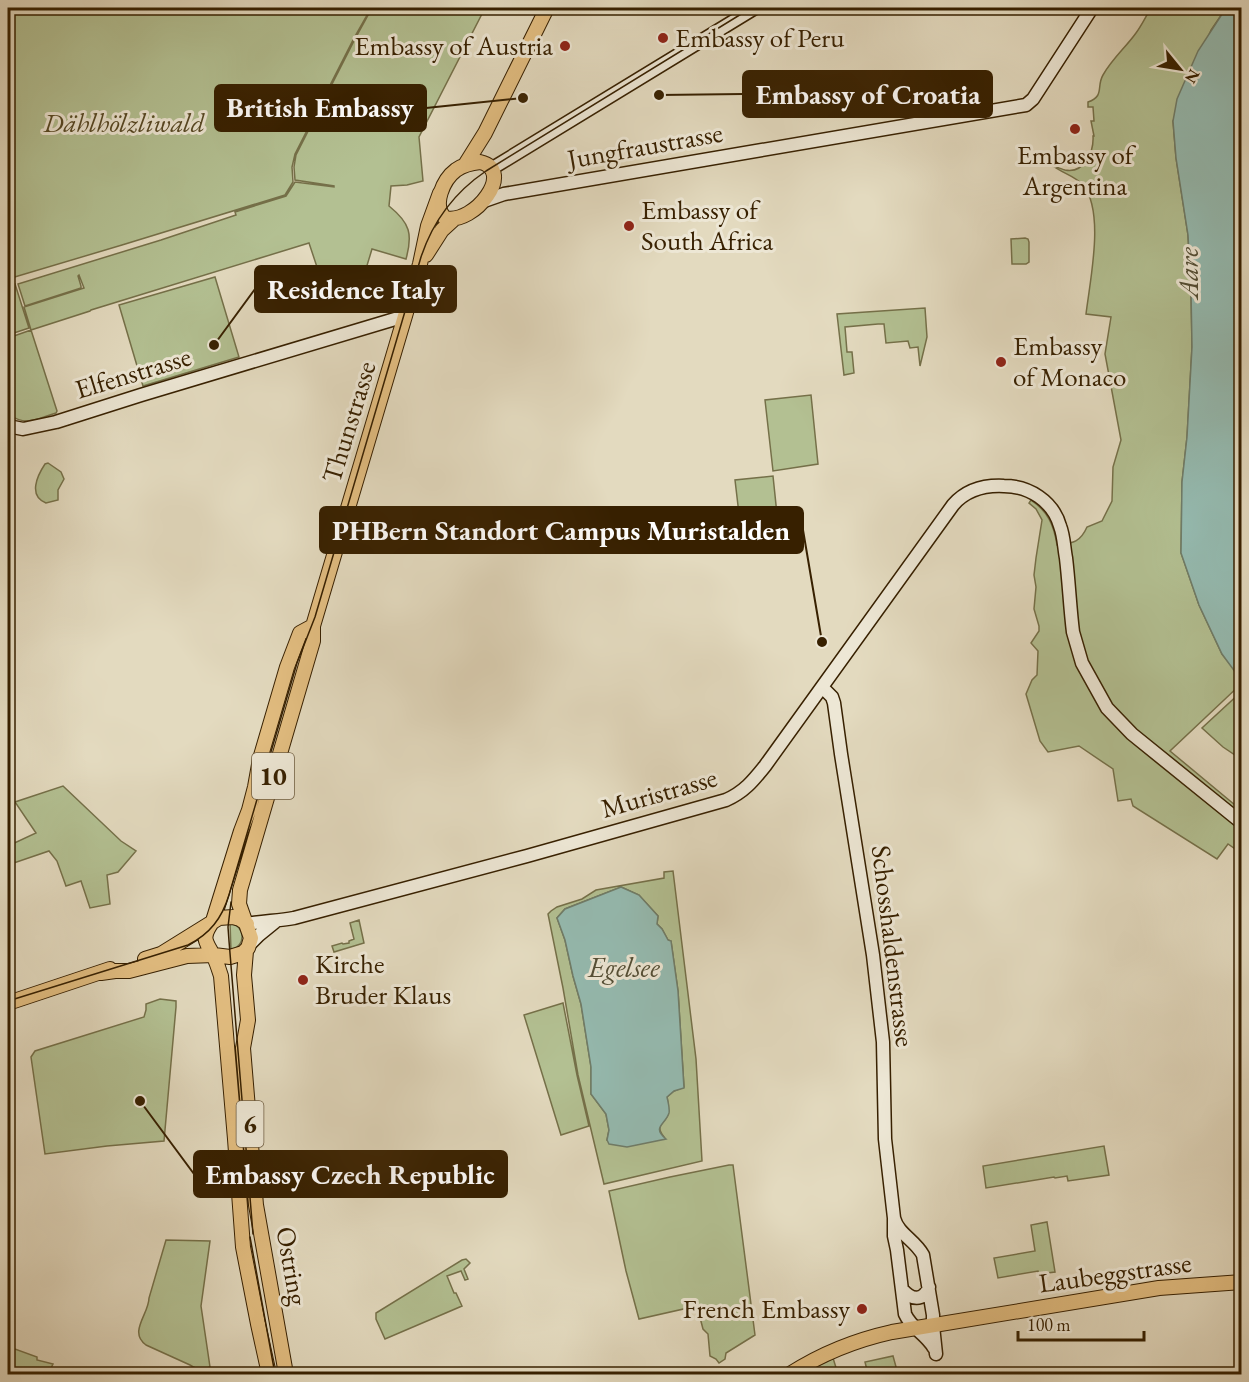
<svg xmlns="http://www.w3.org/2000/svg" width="1249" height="1382" font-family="'EB Garamond',serif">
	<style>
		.green { fill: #b3c092; stroke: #757049; stroke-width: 1.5; fill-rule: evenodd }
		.water { fill: #95bbb1; stroke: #6f7d6a; stroke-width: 1.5 }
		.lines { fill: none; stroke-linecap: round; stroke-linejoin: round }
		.secondary-casing { stroke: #372000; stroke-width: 15 }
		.primary-casing { stroke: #372000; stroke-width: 16 }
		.secondary { stroke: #ede7d5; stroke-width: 12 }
		.primary { stroke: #e2bd80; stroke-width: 14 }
		.tram { stroke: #372000; stroke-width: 1.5 }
		.poi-dot { fill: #8f2418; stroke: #ede7d5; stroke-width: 2 }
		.labels { text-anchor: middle; stroke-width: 6; stroke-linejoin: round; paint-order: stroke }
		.shield { fill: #ede7d5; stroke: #6e5c40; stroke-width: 1.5 }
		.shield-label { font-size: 26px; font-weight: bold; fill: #372000 }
		.poi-label { font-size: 27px; fill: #372000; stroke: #ede7d5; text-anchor: start }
		.park-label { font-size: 27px; font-style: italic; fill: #564824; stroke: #ede7d5 }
		.street-label { font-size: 27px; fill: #372000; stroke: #ede7d5 }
		.water-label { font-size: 28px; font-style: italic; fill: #534e35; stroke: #ede7d5 }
		.leader { fill: none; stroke: #372000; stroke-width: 2 }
		.callout-dot { fill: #372000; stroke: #ede7d5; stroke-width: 2 }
		.callout { fill: #372000; stroke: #372000; stroke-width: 2 }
		.callout-label { font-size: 28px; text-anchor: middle; font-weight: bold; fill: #fff }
	</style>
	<rect width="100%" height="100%" fill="#e3dabf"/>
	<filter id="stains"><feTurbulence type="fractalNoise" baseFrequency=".00333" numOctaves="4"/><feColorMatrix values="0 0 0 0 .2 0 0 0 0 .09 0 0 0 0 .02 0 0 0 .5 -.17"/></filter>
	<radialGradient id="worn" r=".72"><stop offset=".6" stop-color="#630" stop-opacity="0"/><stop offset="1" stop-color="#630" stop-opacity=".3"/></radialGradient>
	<path class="green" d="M8,8H371L354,38L295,154L292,167L293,182L285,195L122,245L8,279Z
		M372,8H485L419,137L423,181L407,185L391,186L389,206C410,223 413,234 406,259L372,249L362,282L340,289L319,273L309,243L91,310L90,311L31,330L24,307L84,288L79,275L78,276L81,286V288L25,306L18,284L161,240L236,215L235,212L286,196L295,182L334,187V186L295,180L294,167L296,155L355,39Z
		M1151,8H1226L1211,30L1173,121L1176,158L1188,235L1191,291L1192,347L1187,437L1182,482L1181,553L1199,605L1222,654L1235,670L1241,680V684L1170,751L1241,810V853L1228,844L1217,859L1133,806L1131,799L1118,801L1113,769L1079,746L1048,752L1040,741L1026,694L1032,680L1037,675L1038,651L1031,643L1039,631V626L1034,609L1036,587L1034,575L1036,558L1042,520L1036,509L1029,503L1031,500C1048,511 1054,526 1057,545C1072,543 1080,543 1087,527L1102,521L1112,501L1113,467L1121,440L1105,354L1111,317L1086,314C1090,280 1105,212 1083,185C1074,175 1061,173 1052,165C1055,166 1061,169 1065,170C1084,174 1094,152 1093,136H1094L1091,121H1094L1093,107H1088V102C1105,96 1096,87 1103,75C1112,59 1126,47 1136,33C1142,25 1146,16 1151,8Z
		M1025,238L1028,239L1029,242V262L1026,264H1012L1011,239Z
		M215,277L239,357L143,386L119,305Z
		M15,284L29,328L8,335V286Z
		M925,308L927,337L920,366L918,347L910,348L908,341L886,343L884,324H878L845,327L847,352H852L854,373L844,375L837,314Z
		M31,330L57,411L56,413C36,419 27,427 8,414V338Z
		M811,395L818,464L773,471L765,400Z
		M48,463L61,472L64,479L58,490V500L46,503C28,496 37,476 45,464Z
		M773,476L780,543L743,548L735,480Z
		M1241,692V759L1223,747L1202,728Z
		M63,786L121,841L136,851L118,872L107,875L110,904L90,908L81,881L66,886L57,861L49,851L8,865V846L36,833L15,802Z
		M673,871L696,1059L702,1161L604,1184L578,1075L563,988L548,914L551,911L557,907L582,899L596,890L664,878V872ZM621,887L639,895L658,916L657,924L662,929L668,940L671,941L678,991L684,1087L674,1091L667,1097C668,1102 669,1109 668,1114C665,1124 654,1125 664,1137L607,1140L609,1130L606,1114L591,1094V1067L581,1004L573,976L565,940L557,918L565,909Z
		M359,920L364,943L334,952L332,946L342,943L343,944L349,943V941L354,939L350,923Z
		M230,922C246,928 246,944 231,951Z
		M160,999L176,1001V1007L164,1141L107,1146L45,1154L31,1057L35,1051L144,1017L146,1010V1004Z
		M563,1003L577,1075L589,1126L561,1135L524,1015Z
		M1104,1146L1109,1175L1068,1181L1067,1176L1055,1178L1054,1177L986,1188L983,1166Z
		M729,1165H733L755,1335L726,1353L725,1359L719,1363L716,1359L710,1356L708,1334L703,1329L697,1306L639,1319L626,1271L609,1191L670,1177Z
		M1047,1222L1055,1272L1039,1274L1038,1271L998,1278L994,1258L1035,1251L1031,1225Z
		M166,1240L210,1241L201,1306L210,1367C200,1371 200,1371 190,1365L146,1345C128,1332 149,1314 149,1298Z
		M466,1259L470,1263L464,1269L468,1279L465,1280L461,1271L447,1276L454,1293H456L462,1306L385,1339L376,1319V1313L462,1260Z
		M10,1341L12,1348L37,1357V1360L53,1364L48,1374H8V1342Z
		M893,1356L898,1374H868L865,1362Z
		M833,1358L838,1374H801Z"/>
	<path class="water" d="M1226,8H1242L1241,680L1222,654L1199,605L1181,553L1182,482L1187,437L1192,347L1191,291L1188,235L1176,158L1173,121L1177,99L1198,51Z
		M621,887L639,895L658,916L657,924L662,929L668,940L671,941L678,991L684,1088L674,1091L667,1097C668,1102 670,1108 669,1113C666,1124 651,1127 666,1139L627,1147L609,1144L607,1140L609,1130L606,1114L591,1094V1067L581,1004L573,976L565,940L557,918L565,909Z"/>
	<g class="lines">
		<defs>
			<path id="secondary" d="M491,169L755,8
				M484,201L504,194L1026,105L1033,99L1092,8
				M8,424L13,427L23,429L56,422L141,395L405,316
				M822,687L832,697L834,703L841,754L873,955L883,1042L885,1139L894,1218C898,1234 915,1240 923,1255L933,1315V1326L936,1354
				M247,924C263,921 278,921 294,918L527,856L726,800C744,792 753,781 765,766L953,505C966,490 985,485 1004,486C1029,486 1053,501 1060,526C1064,536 1064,548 1066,558C1069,583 1070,608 1073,632L1082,663L1107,708L1132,734L1242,823
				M250,944L259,935L275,922
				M894,1219V1236L897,1250L905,1314C911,1328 926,1334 934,1348
				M902,1289C911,1300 923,1302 929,1287"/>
			<path id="primary" d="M480,162C516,170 475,225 445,218C431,205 444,179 456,170C463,165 471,163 480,162Z
				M465,165L485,133L547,8
				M426,255L442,230L454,219
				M246,951L244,975L248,1020L243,1048L256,1205L286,1374
				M145,959L161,954L219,918L233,917L240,919L247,924
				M101,973L115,971H129L187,956L214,955L230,957L243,953L248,948L251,938L239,904L240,890L313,641V626L405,316L420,264L428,226L440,193
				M8,1003L110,969
				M269,1374L258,1324L243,1247L235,1139L221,976C219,970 217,963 214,957C206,941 200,939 213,921L241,831L249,810L255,787L260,759L287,667L300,633L313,626
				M790,1374C821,1354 856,1340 892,1332L1159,1288L1242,1282"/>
		</defs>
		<use href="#secondary" class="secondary-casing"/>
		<use href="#primary" class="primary-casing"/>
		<use href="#secondary" class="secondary"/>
		<use href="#primary" class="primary"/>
		<path class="tram" d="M231,902L228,927L229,941L253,1234
			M8,1001L188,945C210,934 222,918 229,895L297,663L315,617L421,257C433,221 455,192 486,171L751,8
			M250,1237L275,1374"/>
	</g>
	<g class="poi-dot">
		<circle cx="663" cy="38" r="6"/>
		<circle cx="565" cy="46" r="6"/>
		<circle cx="1075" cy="129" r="6"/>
		<circle cx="629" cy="226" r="6"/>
		<circle cx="1001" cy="362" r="6"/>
		<circle cx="303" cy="980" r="6"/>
		<circle cx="862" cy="1309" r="6"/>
	</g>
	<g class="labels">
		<g class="shield">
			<rect x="252" y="753" width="42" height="46" rx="4.5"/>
			<rect x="236.5" y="1101" width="27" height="46" rx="4.5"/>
		</g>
		<g class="shield-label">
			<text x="273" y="785">10</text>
			<text x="250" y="1133">6</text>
		</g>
		<g class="poi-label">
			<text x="675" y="47">Embassy of Peru</text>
			<text x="553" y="55" text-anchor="end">Embassy of Austria</text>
			<text x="1075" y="164" text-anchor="middle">Embassy of<tspan x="1075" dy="31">Argentina</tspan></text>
			<text x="641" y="219">Embassy of<tspan x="641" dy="31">South Africa</tspan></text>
			<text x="1013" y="355">Embassy<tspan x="1013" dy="31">of Monaco</tspan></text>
			<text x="315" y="973">Kirche<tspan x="315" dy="31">Bruder Klaus</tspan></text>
			<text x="850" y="1318" text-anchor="end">French Embassy</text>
		</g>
		<g class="park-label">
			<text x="124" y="132">Dählhölzliwald</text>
		</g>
		<g class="street-label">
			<text transform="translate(645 146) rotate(-10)" y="9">Jungfraustrasse</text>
			<text transform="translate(133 373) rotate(-17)" y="9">Elfenstrasse</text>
			<text transform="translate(349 422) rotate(-73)" y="9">Thunstrasse</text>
			<text transform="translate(659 793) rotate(-16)" y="9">Muristrasse</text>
			<text transform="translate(893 946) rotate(83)" y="9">Schosshaldenstrasse</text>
			<text transform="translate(292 1266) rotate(80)" y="9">Ostring</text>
			<text transform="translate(1115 1273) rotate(-8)" y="9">Laubeggstrasse</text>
		</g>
		<g class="water-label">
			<text transform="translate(1188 273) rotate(-90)" y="10">Aare</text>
			<text x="624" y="977">Egelsee</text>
		</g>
	</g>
	<path class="leader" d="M659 95L743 94M523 98L426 108M214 345L255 289M822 642L803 530M140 1101L194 1174"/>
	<g class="callout-dot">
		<circle cx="659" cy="95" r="6"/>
		<circle cx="523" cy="98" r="6"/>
		<circle cx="214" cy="345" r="6"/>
		<circle cx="822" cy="642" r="6"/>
		<circle cx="140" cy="1101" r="6"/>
	</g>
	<g class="callout">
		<rect x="743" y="71" width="249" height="46" rx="6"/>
		<rect x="215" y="85" width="211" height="46" rx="6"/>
		<rect x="255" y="266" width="201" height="46" rx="6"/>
		<rect x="320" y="507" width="483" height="46" rx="6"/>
		<rect x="194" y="1151" width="313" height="46" rx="6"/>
	</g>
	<g class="callout-label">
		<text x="868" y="104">Embassy of Croatia</text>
		<text x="320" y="117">British Embassy</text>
		<text x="356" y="299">Residence Italy</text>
		<text x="561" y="540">PHBern Standort Campus Muristalden</text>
		<text x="350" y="1184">Embassy Czech Republic</text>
	</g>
	<rect width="1249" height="1382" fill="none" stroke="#e3dabf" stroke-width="30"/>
	<rect x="9" y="9" width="1231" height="1364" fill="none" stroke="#372000" stroke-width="3"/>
	<rect x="15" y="15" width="1219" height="1352" fill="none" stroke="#372000" stroke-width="1.5"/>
	<g transform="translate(1180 69) rotate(120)" stroke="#ede7d5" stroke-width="4.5" paint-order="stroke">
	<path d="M0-4.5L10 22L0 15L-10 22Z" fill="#372000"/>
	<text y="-9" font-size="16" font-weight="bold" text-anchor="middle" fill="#372000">N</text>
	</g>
	<path d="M1018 1331v9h126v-9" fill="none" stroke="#372000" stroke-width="3"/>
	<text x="1027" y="1331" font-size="18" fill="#372000" stroke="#ede7d5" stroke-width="4.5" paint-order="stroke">100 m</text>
	<rect width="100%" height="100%" filter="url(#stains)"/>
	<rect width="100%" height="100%" fill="url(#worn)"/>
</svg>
